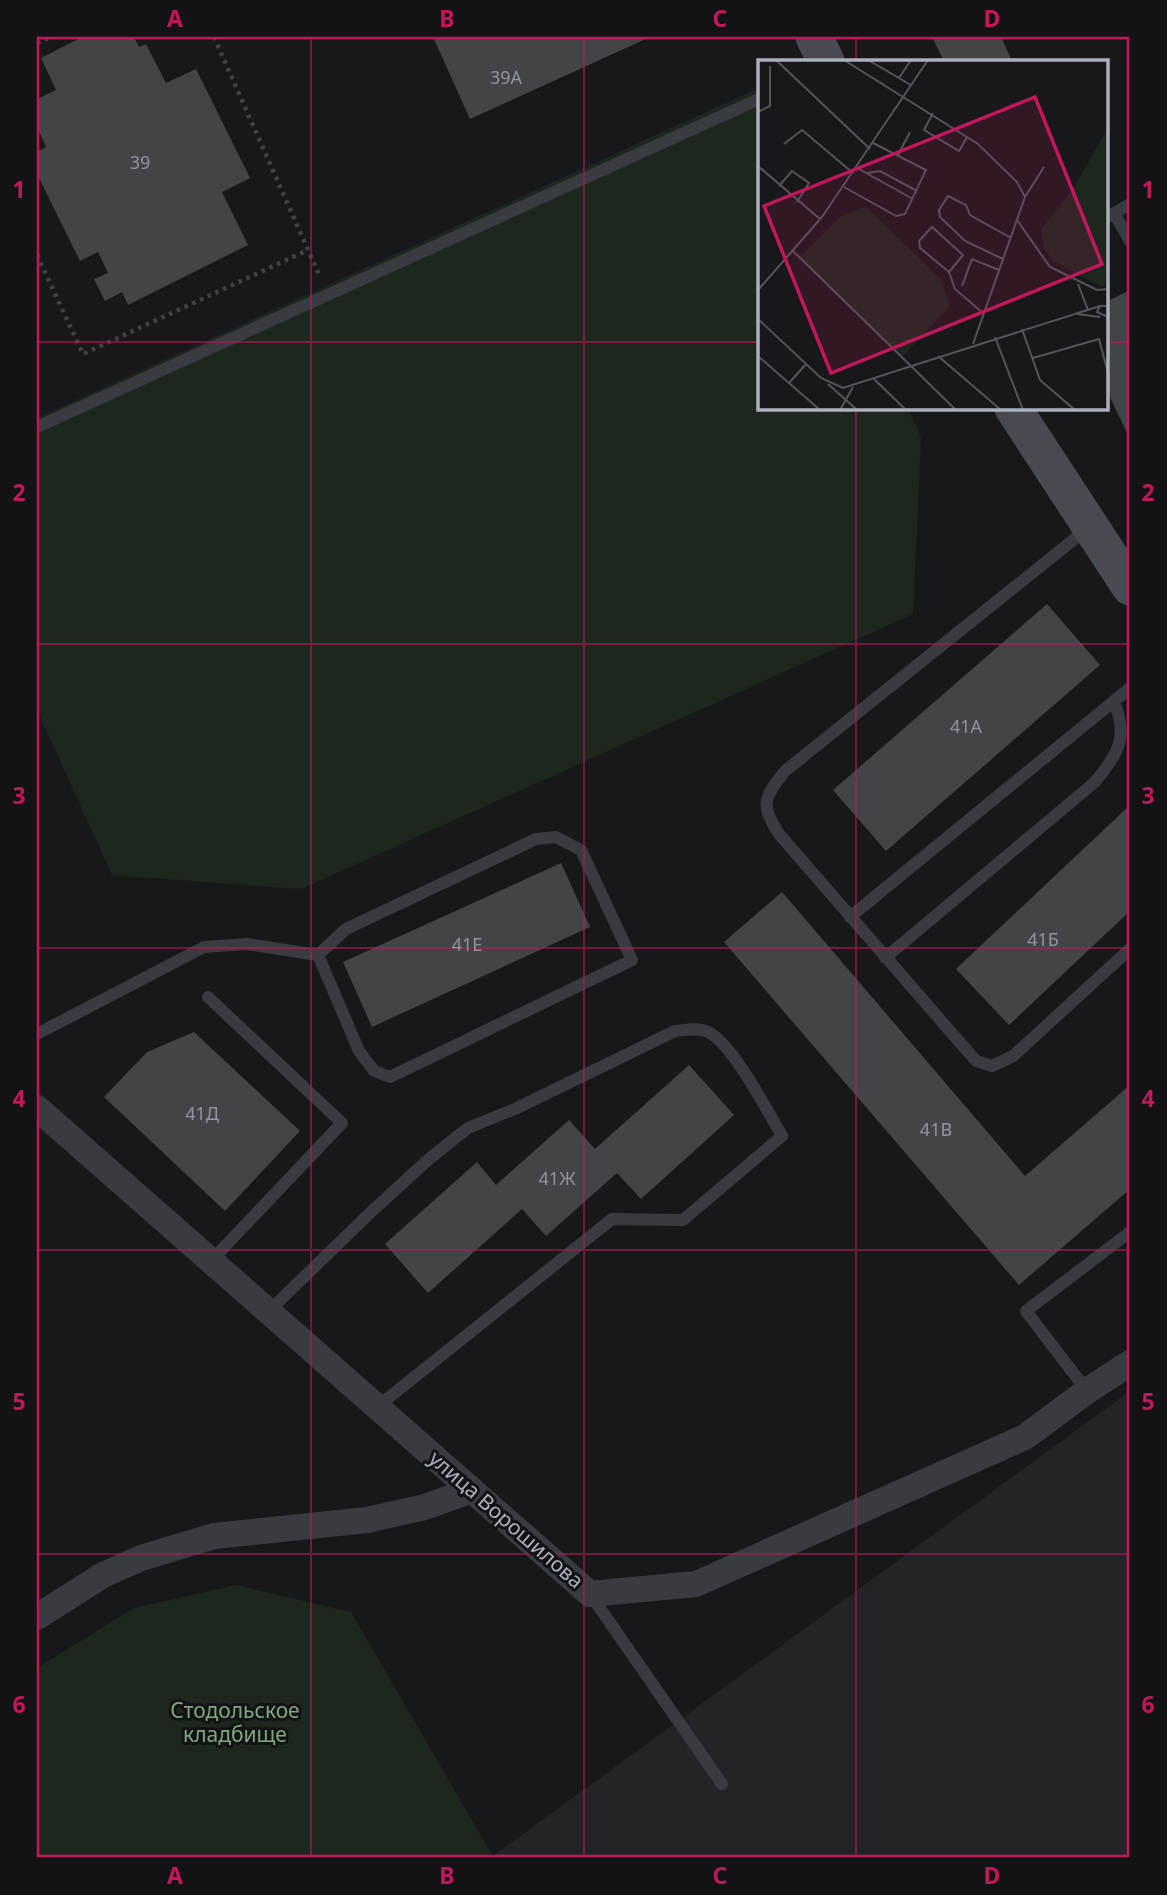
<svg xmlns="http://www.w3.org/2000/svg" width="1167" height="1895" font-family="'Noto Sans',sans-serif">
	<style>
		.built { fill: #242428 }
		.green { fill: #1e271e }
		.building { fill: #424448 }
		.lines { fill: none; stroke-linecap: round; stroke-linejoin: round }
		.path { stroke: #3f4247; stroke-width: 4.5; stroke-dasharray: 3.5 5; stroke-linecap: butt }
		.lane { stroke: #393b40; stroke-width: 12 }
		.street { stroke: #393b40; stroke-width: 26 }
		.secondary { stroke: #474a50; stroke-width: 37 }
		.grid { fill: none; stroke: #c2185b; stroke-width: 2; stroke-opacity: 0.55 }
		.labels { text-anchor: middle; stroke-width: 6; stroke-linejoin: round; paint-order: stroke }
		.number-label { font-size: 18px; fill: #90959f }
		.street-label { font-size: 21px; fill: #aab0bc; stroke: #131316 }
		.park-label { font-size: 21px; fill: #80a87f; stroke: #131316 }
		.inset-road { fill: none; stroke: #52555b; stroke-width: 2 }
		.view { fill: #c2185b; fill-opacity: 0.15; stroke: #c2185b; stroke-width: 3.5 }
		.inset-edge { fill: none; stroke: #aab0bc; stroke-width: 3.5 }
		.neatline { fill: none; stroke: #c2185b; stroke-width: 2.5 }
		.grid-label { font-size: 23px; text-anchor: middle; font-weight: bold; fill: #c2185b }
	</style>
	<rect width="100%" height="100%" fill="#18181b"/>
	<path class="built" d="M1130,1391V1858H494L493,1856Z"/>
	<path class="green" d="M759,88V408H908L921,438L913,614L301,889L112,875L37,710V418Z
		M236,1585L351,1612L494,1858H37V1668L134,1608Z"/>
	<path class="building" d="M82,37H134L139,47L146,44L166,83L196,69L250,178L222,192L248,245L128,305L122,292L105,301L94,279L108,273L98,252L80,261L37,174V152L46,147L37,127V99L56,90L41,58Z
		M433,37H650L470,119Z
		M932,37H1001L1012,61H944Z
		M1130,290V439L1106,389V302Z
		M1047,604L1100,665L886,851L833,790Z
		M1130,805V911L1009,1025L956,969Z
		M561,863L590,927L372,1027L343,962Z
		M782,892L1025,1176L1130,1085V1189L1019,1285L724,942Z
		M194,1032L300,1131L225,1211L104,1097L147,1052Z
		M689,1065L734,1115L641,1199L617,1173L546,1236L522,1209L428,1293L385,1244L477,1162L496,1185L569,1120L595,1149Z"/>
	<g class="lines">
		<path class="path" d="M214,37L320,277
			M37,43L51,37
			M37,255L83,354L308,250"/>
		<path class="lane" d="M1114,213L1130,241
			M1106,218L1130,204
			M37,427L759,99
			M1087,529L785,771C765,797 759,803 779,834L976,1061L992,1066L1013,1056L1130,949
			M556,837L581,850L632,960L390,1077L374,1071L359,1051L318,955L346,929L536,839Z
			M850,917L1130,688
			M885,958L1095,782C1118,753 1129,738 1114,702
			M208,997L342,1123L211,1261
			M37,1034L204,947L247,944L318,955
			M269,1311L372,1211L429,1159L468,1128L517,1108L675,1031C685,1030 698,1027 708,1032C732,1043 768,1112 782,1136L683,1220L612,1219L377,1407
			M1087,1391L1026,1311L1130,1232
			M590,1594L722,1784"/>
		<path class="street" d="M37,1108L590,1594L696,1584L1025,1437L1087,1391L1130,1363
			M37,1617L103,1575L141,1558L214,1536L367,1520L425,1507L472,1490"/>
		<path class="secondary" d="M814,37L826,61
			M1013,408L1130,587"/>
	</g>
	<path class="grid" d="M311,37V1858M584,37V1858M856,37V61M37,342H759M1106,342H1130M856,408V1858M37,644H1130M37,948H1130M37,1250H1130M37,1554H1130"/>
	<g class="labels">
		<g class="number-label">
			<text x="506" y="84">39А</text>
			<text x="140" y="169">39</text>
			<text x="966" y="733">41А</text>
			<text x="1043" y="946">41Б</text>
			<text x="467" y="951">41Е</text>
			<text x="202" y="1120">41Д</text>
			<text x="936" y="1136">41В</text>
			<text x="557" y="1185">41Ж</text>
		</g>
		<g class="street-label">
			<text transform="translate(506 1520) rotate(41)" y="7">улица Ворошилова</text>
		</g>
		<g class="park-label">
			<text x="235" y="1718">Стодольское<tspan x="235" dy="24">кладбище</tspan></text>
		</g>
	</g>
	<g transform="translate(758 60)">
		<rect width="350" height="350" fill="#18181b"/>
		<path d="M350,68V219L344,227L295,201L286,188L283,170L316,127ZM108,147L183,219L192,246L144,297L41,198L83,156Z" fill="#1e271e"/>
		<path class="inset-road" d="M18,0L112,89M86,0L220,84L259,122L267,137M110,0L153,25M141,18L153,0M0,52L12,46V6M175,53L166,70L201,91L209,77M26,84L44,70L95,113M140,95L152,72M0,106L62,159M99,108L155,139M109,113L122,111L159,131M21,126L34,111L51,123L39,142M86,127L138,156L147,154L168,110L115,83M259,160L292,207L339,230L350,229M35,191L198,350M245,199L207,181L182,157L181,150L190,136L208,145L212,155L253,178M191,212L205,195L174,167L161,181L162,188L191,212L197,229L226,254M320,224L330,250M204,226L214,199L241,210M0,230L64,157L170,0M350,246H342L339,252L350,257M319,254L342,257M0,259L63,318L85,328L342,246M264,269L282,320L317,350M237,277L265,350M215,284L267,137L286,107M0,296L62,350M180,296L243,350M275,298L341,279L350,313M116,319L148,350M31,323L48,304M70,324L99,350M82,350L95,327"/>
		<path class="view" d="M277,37L344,204L73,313L6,146Z"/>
		<rect width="350" height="350" class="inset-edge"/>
	</g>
	<rect width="1167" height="1895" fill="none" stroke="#131316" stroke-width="77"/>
	<rect x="38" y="38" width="1090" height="1818" class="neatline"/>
	<g class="grid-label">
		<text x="175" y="27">A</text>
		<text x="447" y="27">B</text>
		<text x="720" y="27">C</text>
		<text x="992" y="27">D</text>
		<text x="19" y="198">1</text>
		<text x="1148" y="198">1</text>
		<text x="19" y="501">2</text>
		<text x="1148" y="501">2</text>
		<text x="19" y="804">3</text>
		<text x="1148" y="804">3</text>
		<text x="19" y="1107">4</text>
		<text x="1148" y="1107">4</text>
		<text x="19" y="1410">5</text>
		<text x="1148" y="1410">5</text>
		<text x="19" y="1713">6</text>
		<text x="1148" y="1713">6</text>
		<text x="175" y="1884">A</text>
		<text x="447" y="1884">B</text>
		<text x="720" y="1884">C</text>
		<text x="992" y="1884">D</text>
	</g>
</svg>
